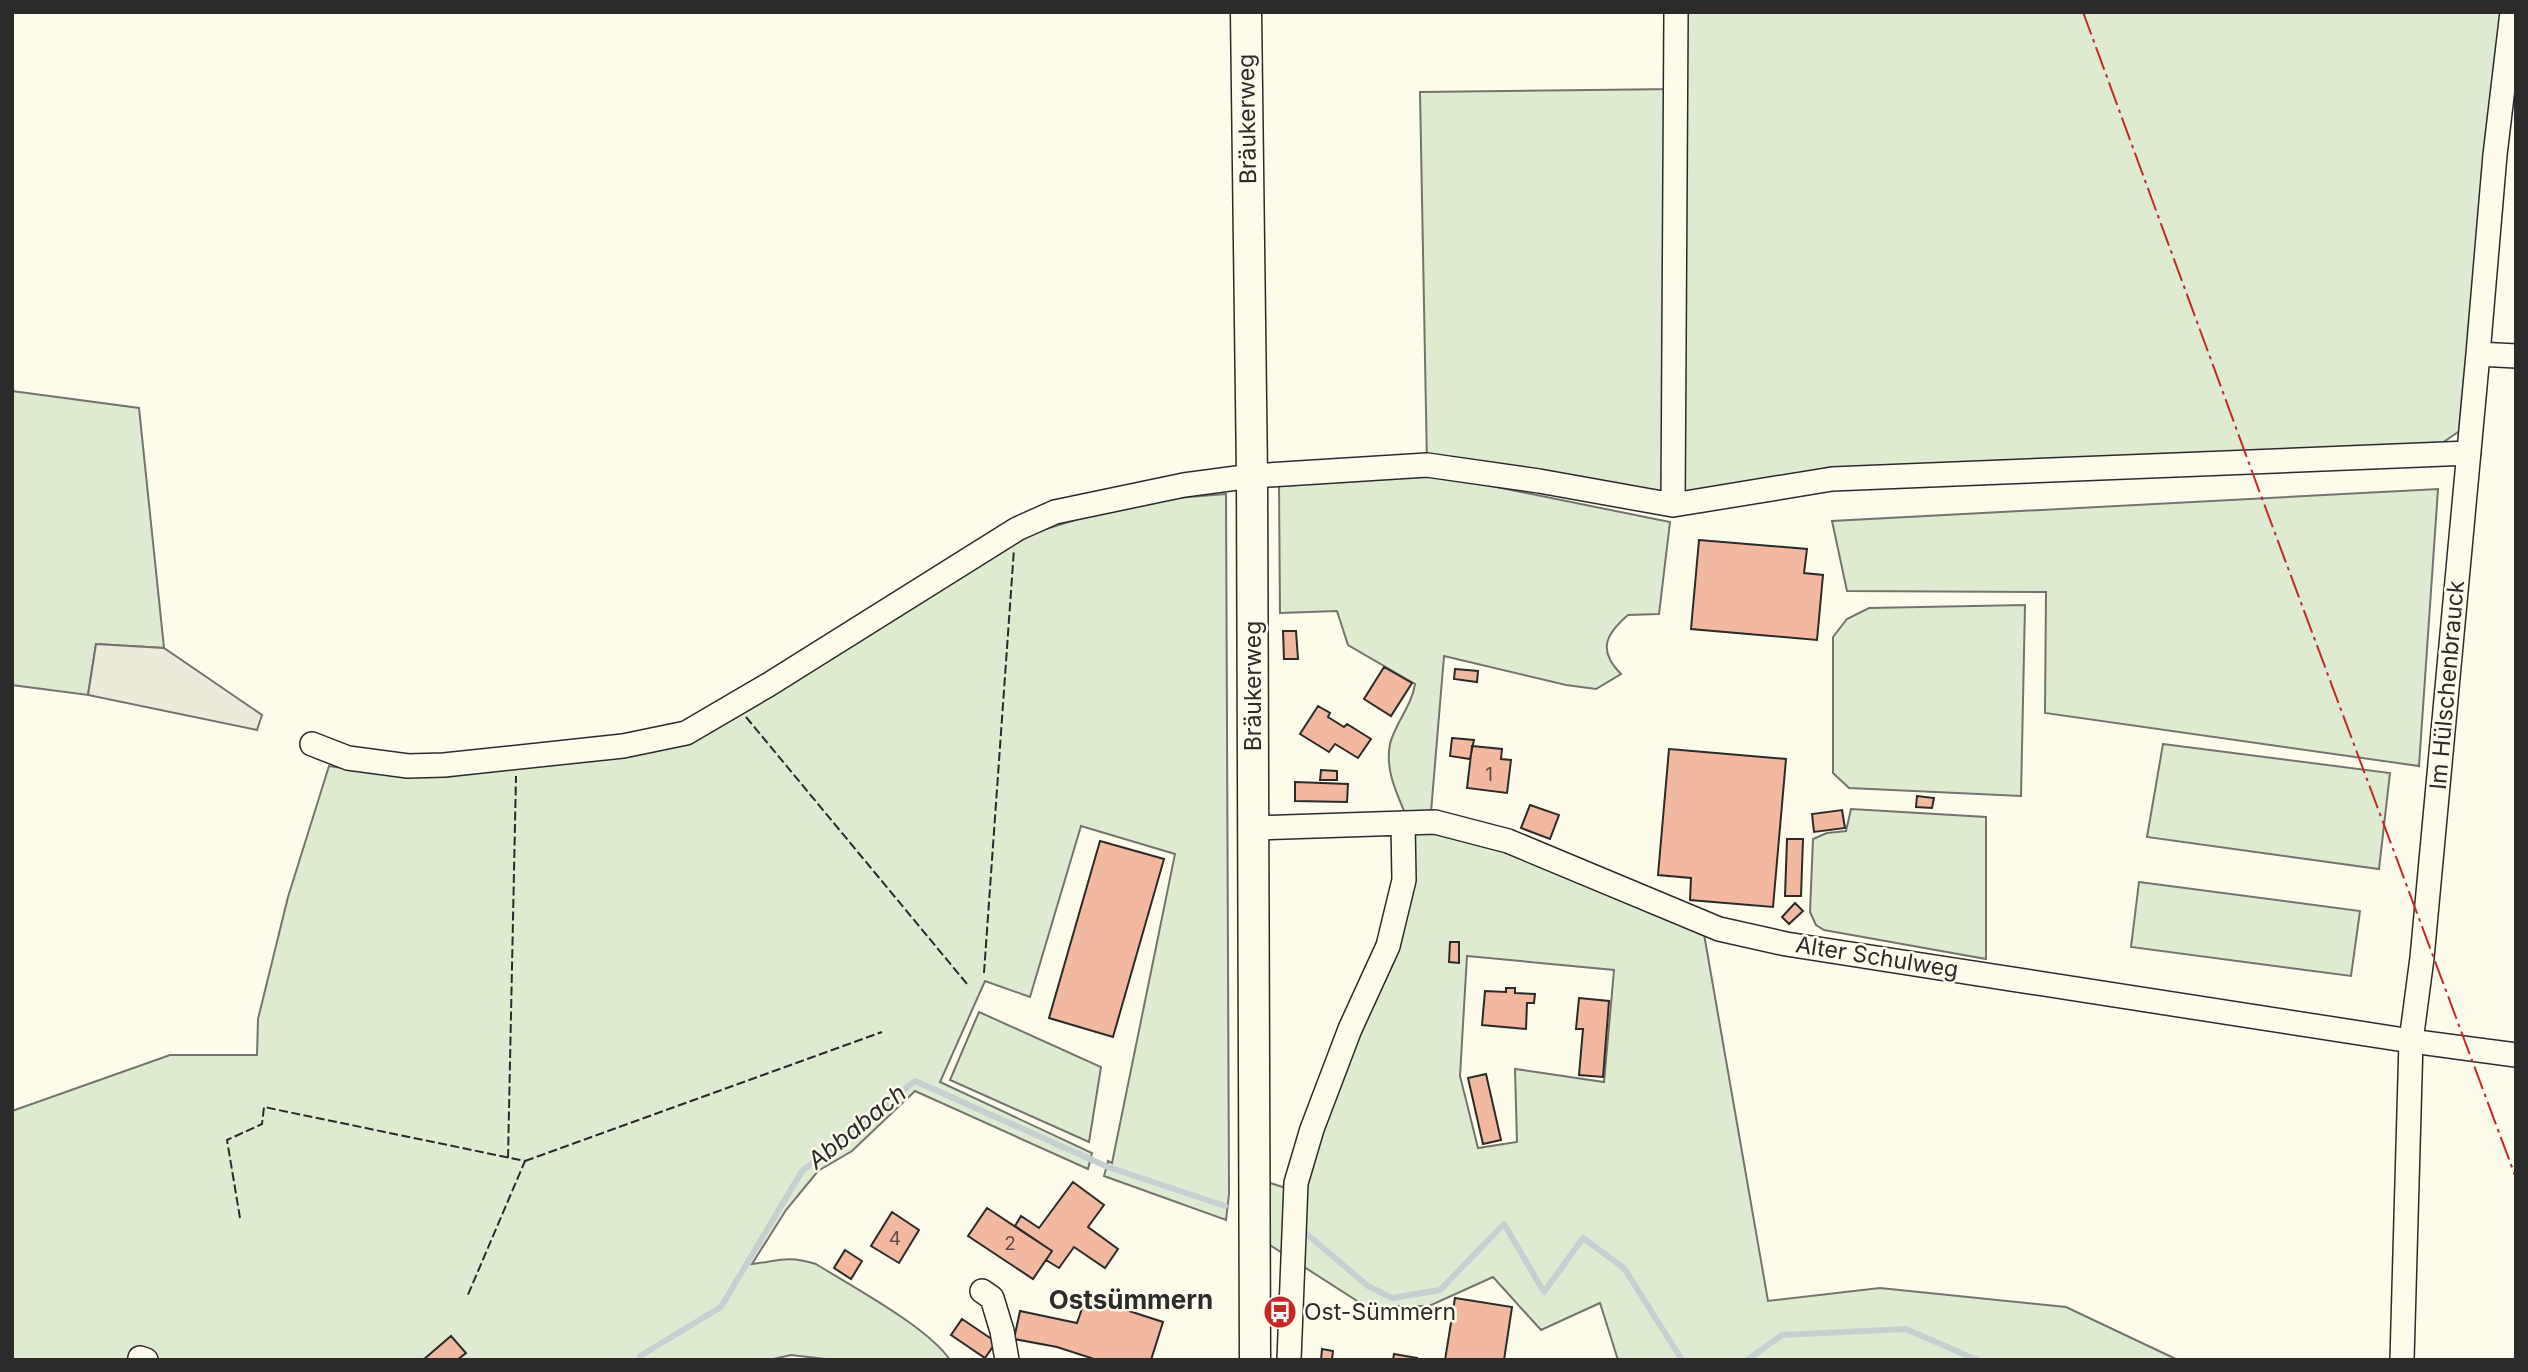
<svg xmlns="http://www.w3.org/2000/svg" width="2528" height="1372" font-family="Inter,sans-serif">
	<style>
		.green { fill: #deebd1; stroke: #74746e; stroke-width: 2; fill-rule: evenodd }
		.parking { fill: #eceadb; stroke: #74746e; stroke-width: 2 }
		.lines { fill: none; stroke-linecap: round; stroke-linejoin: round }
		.stream { stroke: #c7d0d0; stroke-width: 6 }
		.building { fill: #f2b8a0; stroke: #2b2b2b; stroke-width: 2 }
		.minor-casing { stroke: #2b2b2b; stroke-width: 26 }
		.major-casing { stroke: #2b2b2b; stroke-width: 33 }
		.minor { stroke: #fdfbea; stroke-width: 23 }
		.major { stroke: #fdfbea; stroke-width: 30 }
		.fence { stroke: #2b2b2b; stroke-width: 2; stroke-dasharray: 9 3.5; stroke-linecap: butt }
		.power { stroke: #c62828; stroke-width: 2; stroke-dasharray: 24 5 3.5 5; stroke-linecap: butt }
		.labels { text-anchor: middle; stroke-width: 5; stroke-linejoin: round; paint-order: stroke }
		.number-label { font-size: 19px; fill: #5d4e48 }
		.street-label { font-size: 23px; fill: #2b2b2b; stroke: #fdfbea }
		.poi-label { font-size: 23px; fill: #2b2b2b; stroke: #fdfbea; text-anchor: start }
		.water-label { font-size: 24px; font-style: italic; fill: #2b2b2b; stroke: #fdfbea }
		.quarter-label { font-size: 26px; font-weight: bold; fill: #2b2b2b; stroke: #fdfbea }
	</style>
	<rect width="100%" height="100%" fill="#fdfbea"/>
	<path class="green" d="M1676,12H2511L2464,428L2439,445L1832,479L1673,505L1427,465L1420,92L1676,89Z
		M12,391L139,408L164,648L96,644L88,695L12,685Z
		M1387,477H1447L1670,522L1659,614L1628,615C1606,634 1597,650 1621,674L1596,689L1566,685L1444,656L1431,812L1405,813C1396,792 1385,769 1390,744C1395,723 1412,706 1415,684L1348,645L1337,611L1280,613L1279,484Z
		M2438,489L2419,766L2045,713L2046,592L1847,591L1832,521Z
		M1226,494L1229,1194L1226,1220L1104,1176L1108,1161L1112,1163L1175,854L1081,826L1030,997L985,981L940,1082L1092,1153L1088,1169L915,1091L852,1151L818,1171L786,1210L752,1264C779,1261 786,1255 816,1264C851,1286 928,1327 950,1360H834L791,1355L769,1360H12V1111L170,1055H257L258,1019L288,897L329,766L376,773L444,777L685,745L852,645L1016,538L1138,501Z
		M2025,605L2021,796L1849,788L1833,773V637L1847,619L1869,608Z
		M2163,744L2390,773L2379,869L2147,837Z
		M1851,809L1986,817V959L1824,930L1816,925L1810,912L1813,839L1827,833L1846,831Z
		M1410,828L1507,846L1704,934L1768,1301L1880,1288L2066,1307L2178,1360H1618L1600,1303L1541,1330L1493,1277L1429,1306H1365L1262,1240L1261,1180L1301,1193L1358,1029ZM1467,956L1614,970L1604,1082L1515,1069L1517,1142L1478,1148L1460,1076Z
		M2139,882L2360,911L2351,976L2131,947Z
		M979,1012L1101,1067L1089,1142L950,1080Z"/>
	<path class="parking" d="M96,644L164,648L262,715L257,730L88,695Z"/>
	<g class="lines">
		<path class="stream" d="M1302,1230L1368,1286L1392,1298L1440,1290L1504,1224L1544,1292L1583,1238L1624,1268L1682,1360
			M639,1360L640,1356L721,1307L802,1171L915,1081L1108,1167L1225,1206
			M1747,1360L1782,1335L1906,1329L1977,1360"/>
	</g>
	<path class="building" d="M1699,540L1807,549L1804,573L1823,575L1817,640L1691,629Z
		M1283,631H1296L1298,659H1284Z
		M1384,667L1412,683L1391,716L1364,699Z
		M1455,669L1478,671L1477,682L1454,679Z
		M1318,706L1330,713L1328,717L1344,727L1347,724L1371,739L1358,758L1335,744L1329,752L1300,734Z
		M1452,738L1474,740L1470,759L1450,756Z
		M1472,746L1502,749L1501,759L1511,760L1507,793L1467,788Z
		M1669,749L1786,759L1773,907L1690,900L1691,878L1658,875Z
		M1321,770L1337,771V780H1320Z
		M1295,782L1348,784L1347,802L1295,801Z
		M1917,796L1934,798L1932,808L1916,807Z
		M1530,805L1559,815L1550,839L1521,828Z
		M1842,810L1845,828L1814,832L1812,814Z
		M1787,839H1803L1801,896H1785Z
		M1100,841L1164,859L1113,1037L1049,1018Z
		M1795,903L1803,911L1789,924L1782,917Z
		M1450,942H1459V963L1449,962Z
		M1506,988H1515V993L1535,994L1534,1003H1527L1526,1029L1482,1025L1485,991L1506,992Z
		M1579,998L1609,1001L1603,1077L1579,1075L1583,1029H1576Z
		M1486,1074L1501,1140L1483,1144L1468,1078Z
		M1073,1182L1104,1205L1088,1227L1118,1249L1105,1268L1074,1247L1059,1268L1046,1260L1052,1251L1015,1226L1021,1216L1039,1228Z
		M987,1208L1052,1251L1033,1279L968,1236Z
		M892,1212L919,1230L899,1263L871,1246Z
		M845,1250L862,1261L851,1279L834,1268Z
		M1086,1297L1163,1322L1151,1360H1097L1057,1347L1014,1339L1020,1311L1077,1323Z
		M1455,1298L1512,1307L1504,1360H1445Z
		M962,1319L996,1342L985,1358L951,1335Z
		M451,1336L466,1353L457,1360H423Z
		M1322,1349L1333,1351L1332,1359L1339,1360H1321Z
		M1394,1354L1417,1358L1416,1360H1393Z"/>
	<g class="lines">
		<defs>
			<path id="minor" d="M1676,12L1673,505L1832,479L2469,453
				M2478,354L2516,356
				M312,744L348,758L408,766L444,765L623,746L686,733L768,685L1017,529L1055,512L1184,485L1252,476L1427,465L1539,481L1673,505
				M1253,828L1435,822L1508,841L1719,929L1786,944L2411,1041L2516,1055
				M982,1291L992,1298L1002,1331L1007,1360
				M140,1358L146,1360
				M1289,1360L1296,1183L1312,1129L1350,1029L1388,946L1404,880L1403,823
				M2402,1360L2411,1041L2422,958L2478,354L2495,155L2512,12"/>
			<path id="major" d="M1246,12L1252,476L1255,1360"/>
		</defs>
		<use href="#minor" class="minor-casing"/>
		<use href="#major" class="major-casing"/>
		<use href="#minor" class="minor"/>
		<use href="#major" class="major"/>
		<path class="fence" d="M746,717L967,984
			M984,973L1014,549
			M508,1158L516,776
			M525,1161L882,1032
			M240,1218L227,1140L262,1124L264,1107L525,1161L467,1297"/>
		<path class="power" d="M2083,12L2260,493L2516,1178"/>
	</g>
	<defs>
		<symbol id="bus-disc" viewBox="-11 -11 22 22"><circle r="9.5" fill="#c62828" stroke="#fdfbea"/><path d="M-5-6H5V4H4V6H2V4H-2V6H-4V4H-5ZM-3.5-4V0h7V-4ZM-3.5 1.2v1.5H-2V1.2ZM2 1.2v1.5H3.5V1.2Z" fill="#fff"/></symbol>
	</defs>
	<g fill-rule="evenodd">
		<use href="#bus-disc" x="1261" y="1293" width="38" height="38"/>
	</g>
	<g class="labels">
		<g class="number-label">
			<text x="1489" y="781">1</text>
			<text x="895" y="1245">4</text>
			<text x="1010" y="1250">2</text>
		</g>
		<g class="street-label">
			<text transform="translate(1247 119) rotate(-91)" y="8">Bräukerweg</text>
			<text transform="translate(2447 685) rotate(-85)" y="8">Im Hülschenbrauck</text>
			<text transform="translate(1253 686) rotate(-90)" y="8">Bräukerweg</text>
			<text transform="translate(1877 957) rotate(9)" y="8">Alter Schulweg</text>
		</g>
		<g class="poi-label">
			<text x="1304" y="1320">Ost-Sümmern</text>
		</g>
		<g class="water-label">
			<text transform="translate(857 1127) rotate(-39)" y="8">Abbabach</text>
		</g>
		<g class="quarter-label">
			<text x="1131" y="1309">Ostsümmern</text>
		</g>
	</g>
	<rect width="2528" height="1372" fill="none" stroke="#2b2b2b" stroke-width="28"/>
</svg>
